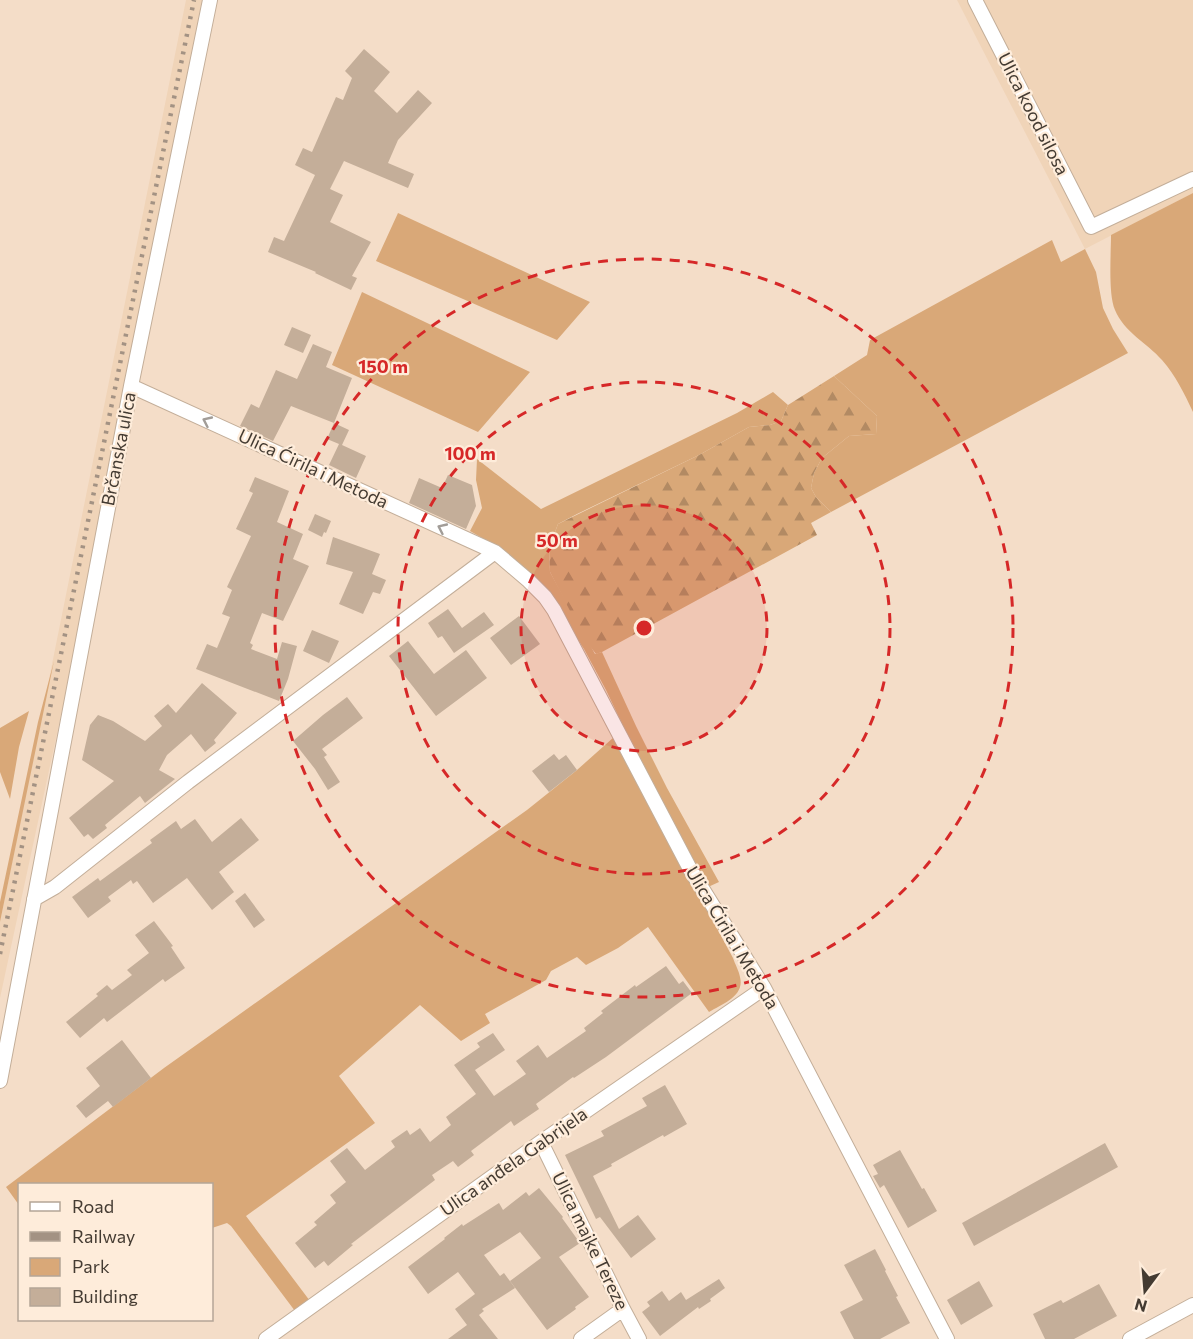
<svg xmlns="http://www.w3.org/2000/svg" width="1193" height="1339" font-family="Commissioner,sans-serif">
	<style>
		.built { fill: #f0d4b8 }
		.green { fill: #d9a878 }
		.forest { fill: url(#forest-firs) }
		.building { fill: #c4ae99 }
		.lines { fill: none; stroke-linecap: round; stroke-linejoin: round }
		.minor-casing { stroke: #c3ae99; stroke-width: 16 }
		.minor { stroke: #fff; stroke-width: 14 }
		.rail { stroke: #a39283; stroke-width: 4.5; stroke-dasharray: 3 6; stroke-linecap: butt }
		.oneway { stroke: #a29d98 }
		.ring { fill: none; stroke: #d62828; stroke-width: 3; stroke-dasharray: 10 8 }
		.labels { text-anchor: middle; stroke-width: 4.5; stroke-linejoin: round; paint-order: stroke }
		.street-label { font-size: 18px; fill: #443b32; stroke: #feecda }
		.centre { fill: #d62828; stroke: #feecda; stroke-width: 3 }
		.ring-label { font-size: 18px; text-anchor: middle; font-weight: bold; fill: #d62828; stroke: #feecda; stroke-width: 4.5; stroke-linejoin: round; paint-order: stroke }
	</style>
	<defs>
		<pattern id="forest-firs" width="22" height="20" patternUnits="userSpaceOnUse" patternTransform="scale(1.5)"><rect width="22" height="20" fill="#d9a878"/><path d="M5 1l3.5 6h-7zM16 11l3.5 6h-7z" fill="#b28a63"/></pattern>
	</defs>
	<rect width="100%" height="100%" fill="#f4ddc8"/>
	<path class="built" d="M186,0H202L96,533L64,701L0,998V922Z
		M957,0H1193V193L1085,249Z"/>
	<path class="green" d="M1193,193V412C1184,393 1176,376 1162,360C1147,343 1124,332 1115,310C1108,294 1111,254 1111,235Z
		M398,213L590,302L557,340L376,261Z
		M1052,240L1061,262L1085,249L1096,272L1103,308L1113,329L1128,353L831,512L816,497L811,488L814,473L822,458L849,436L876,434L877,416L834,376L867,355L870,340Z
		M362,292L530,372L478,432L332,365Z
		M773,392L788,405L781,421L770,425L749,427L699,455L577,514L558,524L549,548L550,572L595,654L602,652L636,726L667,788L719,882L708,887L635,751L606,690L584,649L568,625L498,547L470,531L482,508L476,480L477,459L541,509L737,413Z
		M54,661L0,922V902L38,722Z
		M29,711L19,747L10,799L0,772V728Z
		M614,737L733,958C735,964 739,971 740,977C745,996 722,1004 709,1012L648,927L618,948L586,965L577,957L551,971L546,980L485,1014L490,1023L461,1041L420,1005L339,1076L375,1123L246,1216L310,1301L295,1311L231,1226L227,1223L212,1228V1184H20L19,1205L6,1187L164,1068L527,810L577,770Z"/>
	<path class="forest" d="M834,376L877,416L876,434L849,436L822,458L814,473L811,488L816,497L831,512L811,523L817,535L602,652L596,654L585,640L550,572L549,548L558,524L699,455L749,427L770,425L781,421L788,405Z"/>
	<path class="building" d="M364,49L390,72L374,91L397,113L418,90L432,103L398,140L388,163L414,174L408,188L344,161L330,189L343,195L330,222L371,242L352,276L357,278L351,290L315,273L316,272L268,252L274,237L284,241L315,175L295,165L303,148L312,152L336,97L343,100L352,78L345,71Z
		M292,327L311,335L303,353L284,345Z
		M313,344L332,352L326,367L352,378L334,423L291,406L273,441L240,426L251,404L259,408L276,370L297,379Z
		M334,423L349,430L342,445L366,456L356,478L329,465L339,444L327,439Z
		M448,475L472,485L476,506L466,529L409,503L419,478L442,488Z
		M255,477L289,491L277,522L303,534L293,559L309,566L283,621L262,613L250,643L253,645L251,649L277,659L282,642L297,646L288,679L279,701L196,669L207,644L217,648L230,617L222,614L232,590L227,587L251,536L236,529L253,493L249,491Z
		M315,514L331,521L326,533L324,532L322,537L308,530Z
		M333,537L380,554L372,574L386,580L380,594L373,592L363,614L339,604L353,572L326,564Z
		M448,609L462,628L484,612L494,625L454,653L442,636L438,638L428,623Z
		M519,616L540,644L511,665L490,638Z
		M312,630L339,641L329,663L303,651Z
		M408,641L434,674L466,650L487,678L436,716L389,656Z
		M202,683L237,713L214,740L216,743L205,752L191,734L167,755L159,770L175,779L145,803L140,796L105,825L107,828L93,839L88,834L84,837L69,818L114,781L82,760L90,725L98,715L113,721L145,741L162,726L154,716L168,704L176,713Z
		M347,697L363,718L322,749L327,755L324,757L340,782L328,790L315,769L293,741L323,715Z
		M554,754L559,760L566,755L577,770L549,792L532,771Z
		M241,818L259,840L219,872L234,892L212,910L187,878L153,903L137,881L133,884L131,880L108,897L111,901L88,918L72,897L98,878L100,881L152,843L150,840L176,821L181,829L195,819L212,842Z
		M245,893L265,920L254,928L235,901Z
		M154,921L173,946L171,947L185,968L165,982L163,979L107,1022L104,1018L80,1038L66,1022L98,996L96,994L107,985L112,990L132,975L127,970L149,953L135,935Z
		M666,966L679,984L683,981L692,993L606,1057L574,1078L573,1077L536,1104L539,1109L514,1126L511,1121L471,1151L474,1155L458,1167L453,1161L432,1175L435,1180L351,1244L353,1245L328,1266L324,1261L315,1268L295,1243L317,1225L314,1222L336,1203L330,1195L346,1182L330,1161L347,1148L365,1170L395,1147L391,1141L407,1130L410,1135L420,1128L430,1142L451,1125L446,1117L476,1094L454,1065L480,1047L477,1043L493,1033L505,1050L475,1070L494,1096L526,1074L516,1061L538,1045L547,1058L586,1031L584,1028L603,1013L601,1011L635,985L636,987Z
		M122,1040L151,1078L113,1107L108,1101L86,1118L76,1106L100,1086L86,1068Z
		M665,1085L687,1124L664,1137L663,1135L611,1164L612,1166L593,1176L619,1229L638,1215L656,1239L631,1258L600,1217L596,1219L565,1155L604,1136L601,1131L647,1106L642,1098Z
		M1105,1143L1118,1167L974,1246L962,1223Z
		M900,1150L922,1189L924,1188L937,1211L908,1228L884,1185L880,1188L873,1176L878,1174L873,1165Z
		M539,1188L563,1217L562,1218L580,1243L559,1257L589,1297L575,1307L576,1309L547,1330L510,1281L541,1258L520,1232L484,1255L500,1276L504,1273L515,1288L482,1309L484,1311L479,1315L498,1339H448L467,1325L455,1309L475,1294L458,1272L428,1294L408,1267L445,1239L444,1238L462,1224L463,1226L499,1203L503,1210L526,1192L529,1196Z
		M875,1249L886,1270L885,1271L898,1296L896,1297L910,1323L880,1339H854L840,1312L863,1300L844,1265Z
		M719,1279L725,1288L710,1299L711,1301L699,1309L698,1307L660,1336L642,1312L650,1306L647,1302L662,1291L669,1301L681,1292L686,1300Z
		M979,1281L993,1306L961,1325L947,1300Z
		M1099,1284L1117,1316L1074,1339H1045L1033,1314L1061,1300L1063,1303Z"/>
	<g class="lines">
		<defs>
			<path id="minor" d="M975,0L1091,227L1193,179
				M131,386L495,552L529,581L545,597L554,610L690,869L764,988L947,1339
				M34,899L55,887L188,782L495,552
				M0,1081L131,386L210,0
				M541,1142L623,1309L639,1339
				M266,1339L541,1142L764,988
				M581,1339L623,1309
				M1130,1339L1193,1305"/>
		</defs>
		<use href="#minor" class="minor-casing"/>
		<use href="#minor" class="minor"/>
		<path class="rail" d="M0,954L194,0"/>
	</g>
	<defs><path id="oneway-chevron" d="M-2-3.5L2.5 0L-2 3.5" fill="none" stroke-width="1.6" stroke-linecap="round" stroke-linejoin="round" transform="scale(1.5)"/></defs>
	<g class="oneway">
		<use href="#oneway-chevron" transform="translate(207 421) rotate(-155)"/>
		<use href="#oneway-chevron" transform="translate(442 528) rotate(-155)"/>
	</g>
	<circle cx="644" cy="628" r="123" fill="#d62828" fill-opacity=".12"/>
	<g class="ring">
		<circle cx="644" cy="628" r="123"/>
		<circle cx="644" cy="628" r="246"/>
		<circle cx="644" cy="628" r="369"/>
	</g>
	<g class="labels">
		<g class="street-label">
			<text transform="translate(1033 114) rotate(63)" y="6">Ulica kood silosa</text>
			<text transform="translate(119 449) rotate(-79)" y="6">Brčanska ulica</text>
			<text transform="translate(313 469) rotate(25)" y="6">Ulica Ćirila i Metoda</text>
			<text transform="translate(732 938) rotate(59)" y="6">Ulica Ćirila i Metoda</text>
			<text transform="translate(514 1162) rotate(-35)" y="6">Ulica anđela Gabrijela</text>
			<text transform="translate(590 1241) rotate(64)" y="6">Ulica majke Tereze</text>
		</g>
	</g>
	<circle cx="644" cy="628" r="9" class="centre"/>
	<g class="ring-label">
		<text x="383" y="373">150 m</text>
		<text x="470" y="460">100 m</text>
		<text x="557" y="547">50 m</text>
	</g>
	<rect x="18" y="1183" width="195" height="138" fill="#feecda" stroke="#b4a597" stroke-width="1.5"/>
	<rect x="30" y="1202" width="30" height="9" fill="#ffffff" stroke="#b4a597" stroke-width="1.5"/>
	<text x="72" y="1213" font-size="18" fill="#443b32">Road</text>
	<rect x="30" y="1232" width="30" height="9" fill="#a39283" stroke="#b4a597" stroke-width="1.5"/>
	<text x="72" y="1243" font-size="18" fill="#443b32">Railway</text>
	<rect x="30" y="1258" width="30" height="18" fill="#d9a878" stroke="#b4a597" stroke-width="1.5"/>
	<text x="72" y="1273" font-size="18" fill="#443b32">Park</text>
	<rect x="30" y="1288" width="30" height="18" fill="#c4ae99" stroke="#b4a597" stroke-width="1.5"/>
	<text x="72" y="1303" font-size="18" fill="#443b32">Building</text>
	<g transform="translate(1145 1291) rotate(196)" stroke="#feecda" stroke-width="4.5" paint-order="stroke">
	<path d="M0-4.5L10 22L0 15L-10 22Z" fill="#443b32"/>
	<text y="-9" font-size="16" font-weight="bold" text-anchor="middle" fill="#443b32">N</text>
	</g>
</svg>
